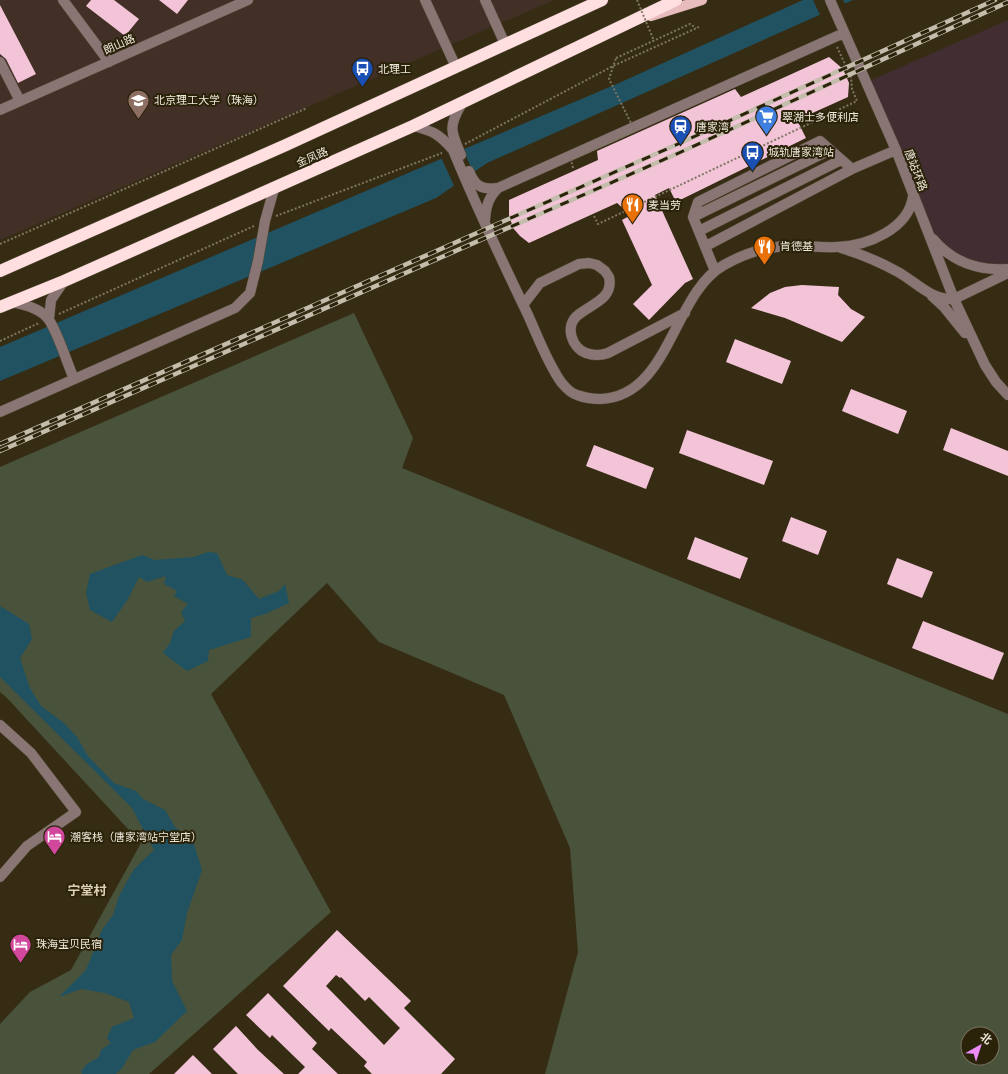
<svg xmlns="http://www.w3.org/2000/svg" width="1008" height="1074" font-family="'Sofia Sans Condensed','Noto Sans SC',sans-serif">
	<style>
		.industrial { fill: #422e32 }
		.education { fill: #423027 }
		.green { fill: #49533b; fill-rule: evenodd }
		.water { fill: #205262 }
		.pier { fill: #362c14 }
		.building { fill: #f3c4d8; fill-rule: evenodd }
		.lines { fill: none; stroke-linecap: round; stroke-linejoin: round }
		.minor-casing { stroke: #534a34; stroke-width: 11 }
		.major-casing { stroke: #534a34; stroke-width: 11 }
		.highway-casing { stroke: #534a34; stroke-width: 13 }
		.path { stroke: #7f7662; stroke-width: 2; stroke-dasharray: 2 2; stroke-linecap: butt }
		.minor { stroke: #8a7575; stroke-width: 10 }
		.major { stroke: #e8bcbd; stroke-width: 10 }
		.highway { stroke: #ffdfdf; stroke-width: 12 }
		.rail-casing { stroke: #c4bdac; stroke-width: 4.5 }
		.rail { stroke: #2b220a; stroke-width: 3; stroke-dasharray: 9; stroke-linecap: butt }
		.path-bridge { stroke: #7f7662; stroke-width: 2; stroke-dasharray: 2 2; stroke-linecap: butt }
		.labels { text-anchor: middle; stroke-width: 4; stroke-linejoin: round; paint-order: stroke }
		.street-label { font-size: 11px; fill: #eee8d9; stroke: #2b220a }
		.poi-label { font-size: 11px; fill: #eee8d9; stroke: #2b220a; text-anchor: start }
		.quarter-label { font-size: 13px; font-weight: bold; fill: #ded2b6; stroke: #2b220a }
	</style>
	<rect width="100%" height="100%" fill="#362c14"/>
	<path class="industrial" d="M1008,20V268L974,266L935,241L867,82Z"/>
	<path class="education" d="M0,0H554L0,240Z"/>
	<path class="green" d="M354,313L413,438L402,468L1008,714V1074H545L578,952L570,848L504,695L379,642L327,583L211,694L331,912L149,1074H0V1024L30,992L71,970L141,843L7,698L0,692V467ZM968,1034H992V1058H968Z"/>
	<path class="water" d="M803,0H853L487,163L436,198L0,381V347L619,83Z
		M208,552L217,553L227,575L243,580L259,599L279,591L285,584L289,603L265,614L251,618V637L209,650L208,661L187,671L163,653L170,643L174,631L185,621L181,612L188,604L174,596L177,591L164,584L166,576L147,582L139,577L128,599L112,622L90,610L86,593L90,574L142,555L155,560L194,557Z
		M0,606L29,624L32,639L20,658L30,688L41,706L64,723L77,737L88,756L114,783L136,791L143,799L165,810L175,827L193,841L202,870L187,913L182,940L171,955L172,981L187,1011L155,1042L133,1050L122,1068L116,1074H82L81,1071L87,1064L99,1057L101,1050L111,1043L107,1038L112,1027L134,1018L129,1002L105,993L81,989L59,997L86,970L102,930L113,915L119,896L134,869L154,850L132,808L0,677Z"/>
	<path class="pier" d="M813,0H843L846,5L821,17Z
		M462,147L474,174L455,188L441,157Z"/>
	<path class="building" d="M91,0H114L139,19L125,36L86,6Z
		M159,0H188L177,14Z
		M0,5L36,74L18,83L6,59L0,54Z
		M829,57L843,69L849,83L848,97L797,120L806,138L676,202L669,188L655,195L693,279L685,283L649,320L633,304L652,285L622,220L631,215L617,203L529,243L520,236L513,228L509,215V200L598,160L597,151L735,89L741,97Z
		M802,285L839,287L838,295L851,309L865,317L842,342L785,318L751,308L770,293L785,287Z
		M735,339L791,361L782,384L726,362Z
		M851,389L907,411L898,434L842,411Z
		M951,428L1008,451V476L943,450Z
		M687,430L773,461L764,485L679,453Z
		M594,445L654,468L646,489L586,466Z
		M791,517L827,531L818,555L782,541Z
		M695,537L748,558L740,579L687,559Z
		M897,558L933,572L922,598L887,584Z
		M923,621L1004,653L993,680L912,648Z
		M337,930L411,1001L404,1008L455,1059L441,1074H372L364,1066L367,1062L331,1028L329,1031L283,986ZM336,975L340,978L341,977L365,1001L369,997L400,1028L384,1045L326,986Z
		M268,993L317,1043L312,1049L338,1074H298L305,1067L272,1035L270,1038L246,1015Z
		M236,1026L258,1050L284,1074H238L213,1049Z
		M193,1055L212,1074H174Z"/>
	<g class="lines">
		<defs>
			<path id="minor" d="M63,0L109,62
				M425,0L456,67
				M485,0L505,44
				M830,0L896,150L954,299L985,365L996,382L1008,395
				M0,62L20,101
				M461,105C448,127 451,132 461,155
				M0,110L248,0
				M413,126C434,131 440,135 453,150C476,206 502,261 528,315C538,337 547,362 561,382C565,387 570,393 577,395C585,398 593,399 601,399C670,396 673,293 724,265C740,256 758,249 777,247C797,244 817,248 837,247C867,246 909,229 913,196
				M469,171C475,186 481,190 498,188
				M693,217L830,150
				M485,220C486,207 488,198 498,188L844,33
				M699,231L841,160
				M933,239C952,262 979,271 1008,269
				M706,246L852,169L896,150
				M841,248C861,254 880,262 898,272C916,282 932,301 954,299L1008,273
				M715,271L693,217L698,202L820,141L852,169
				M932,296L944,307L965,333
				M11,302C23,304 41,308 49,320C58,333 67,363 74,379
				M523,305L540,283L579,264L589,263L597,265L605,271L609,277C614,299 591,304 578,315C564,326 572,348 586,353C594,356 600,356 608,353L685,313
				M49,319L51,300L64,281
				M0,412L235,308L250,293L258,261L265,221L274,189
				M0,725L31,753L76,812L27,846L0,877"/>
			<path id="major" d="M651,16L702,0"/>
			<path id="highway" d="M0,271L286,145L602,0
				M0,307L64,281L413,126L676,0"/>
		</defs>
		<use href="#minor" class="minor-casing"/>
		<use href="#major" class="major-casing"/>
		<use href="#highway" class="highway-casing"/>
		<path class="path" d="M616,58L690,24L696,28
			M465,144L613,66L699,27
			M276,216L442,153
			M594,216L598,224L857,101L852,89L851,77L837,47
			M0,244L307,108
			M59,314L254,226
			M0,341L39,323"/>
		<use href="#minor" class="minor"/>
		<use href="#major" class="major"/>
		<use href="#highway" class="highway"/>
		<defs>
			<path id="rail" d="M0,444L678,144L995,0
				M0,451L681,152L1008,2"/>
		</defs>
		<use href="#rail" class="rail-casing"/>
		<use href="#rail" class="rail"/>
		<path class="path-bridge" d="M637,0L654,41
			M573,168L571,160L635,131L609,79L616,58"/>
	</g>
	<defs>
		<symbol id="bus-pin" viewBox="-11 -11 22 30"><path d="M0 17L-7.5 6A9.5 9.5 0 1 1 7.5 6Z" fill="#1a4fb4" stroke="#2b220a"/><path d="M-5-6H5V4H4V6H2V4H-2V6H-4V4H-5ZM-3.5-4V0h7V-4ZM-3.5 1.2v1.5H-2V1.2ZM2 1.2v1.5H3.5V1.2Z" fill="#fff"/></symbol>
		<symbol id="university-pin" viewBox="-11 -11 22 30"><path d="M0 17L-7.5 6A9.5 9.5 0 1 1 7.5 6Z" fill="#8d6e63" stroke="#2b220a"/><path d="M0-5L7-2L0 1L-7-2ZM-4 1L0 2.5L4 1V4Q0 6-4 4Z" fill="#fff"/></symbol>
		<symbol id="supermarket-pin" viewBox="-11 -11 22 30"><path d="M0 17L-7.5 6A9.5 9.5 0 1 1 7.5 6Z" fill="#3f7fe0" stroke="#2b220a"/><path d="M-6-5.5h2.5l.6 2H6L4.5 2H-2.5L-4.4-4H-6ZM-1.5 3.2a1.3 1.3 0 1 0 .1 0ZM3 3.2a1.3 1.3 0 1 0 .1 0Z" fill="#fff"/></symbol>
		<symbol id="station-pin" viewBox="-11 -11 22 30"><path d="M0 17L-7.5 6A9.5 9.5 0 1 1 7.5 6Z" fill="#1a4fb4" stroke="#2b220a"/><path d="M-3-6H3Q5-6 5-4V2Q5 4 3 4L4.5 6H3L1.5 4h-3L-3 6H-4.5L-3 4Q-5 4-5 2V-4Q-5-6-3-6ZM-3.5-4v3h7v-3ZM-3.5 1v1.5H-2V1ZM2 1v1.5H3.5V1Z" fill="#fff"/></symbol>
		<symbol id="restaurant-pin" viewBox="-11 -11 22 30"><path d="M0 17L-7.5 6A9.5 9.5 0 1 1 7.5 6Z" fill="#e8710a" stroke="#2b220a"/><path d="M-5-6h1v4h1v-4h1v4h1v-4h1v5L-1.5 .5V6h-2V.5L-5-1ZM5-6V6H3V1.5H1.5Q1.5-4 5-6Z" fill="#fff"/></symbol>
		<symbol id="hotel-pin" viewBox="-11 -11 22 30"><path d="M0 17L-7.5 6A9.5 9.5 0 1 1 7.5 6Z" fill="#d1479c" stroke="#2b220a"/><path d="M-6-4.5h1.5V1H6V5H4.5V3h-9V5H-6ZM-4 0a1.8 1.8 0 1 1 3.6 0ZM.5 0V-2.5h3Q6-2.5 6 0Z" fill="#fff"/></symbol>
	</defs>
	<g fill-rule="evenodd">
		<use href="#bus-pin" x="350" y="56" width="25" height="34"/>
		<use href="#university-pin" x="126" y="88" width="25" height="34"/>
		<use href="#supermarket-pin" x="754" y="104" width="25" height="34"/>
		<use href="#station-pin" x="668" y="114" width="25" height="34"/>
		<use href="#bus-pin" x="740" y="140" width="25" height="34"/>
		<use href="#restaurant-pin" x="620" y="192" width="25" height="34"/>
		<use href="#restaurant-pin" x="752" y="234" width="25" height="34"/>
		<use href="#hotel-pin" x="42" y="824" width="25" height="34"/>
		<use href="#hotel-pin" x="8" y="932" width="25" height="34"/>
	</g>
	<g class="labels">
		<g class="street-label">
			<text transform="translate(119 44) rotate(-24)" y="4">朗山路</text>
			<text transform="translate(312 157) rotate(-24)" y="4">金凤路</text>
			<text transform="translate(916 170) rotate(69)" y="4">唐站环路</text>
		</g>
		<g class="poi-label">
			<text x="378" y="73">北理工</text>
			<text x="154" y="104">北京理工大学（珠海）</text>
			<text x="782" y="121">翠湖士多便利店</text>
			<text x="696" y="131">唐家湾</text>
			<text x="768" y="156">城轨唐家湾站</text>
			<text x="648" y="209">麦当劳</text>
			<text x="780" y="250">肯德基</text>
			<text x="70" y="841">潮客栈（唐家湾站宁堂店）</text>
			<text x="36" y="948">珠海宝贝民宿</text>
		</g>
		<g class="quarter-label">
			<text x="87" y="895">宁堂村</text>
		</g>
	</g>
	<g transform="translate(980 1046) rotate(39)"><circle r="19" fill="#2b220a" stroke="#79715d"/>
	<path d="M0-3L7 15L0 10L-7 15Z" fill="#ed8cf9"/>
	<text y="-6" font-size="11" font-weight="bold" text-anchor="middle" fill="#eee8d9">北</text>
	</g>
</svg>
